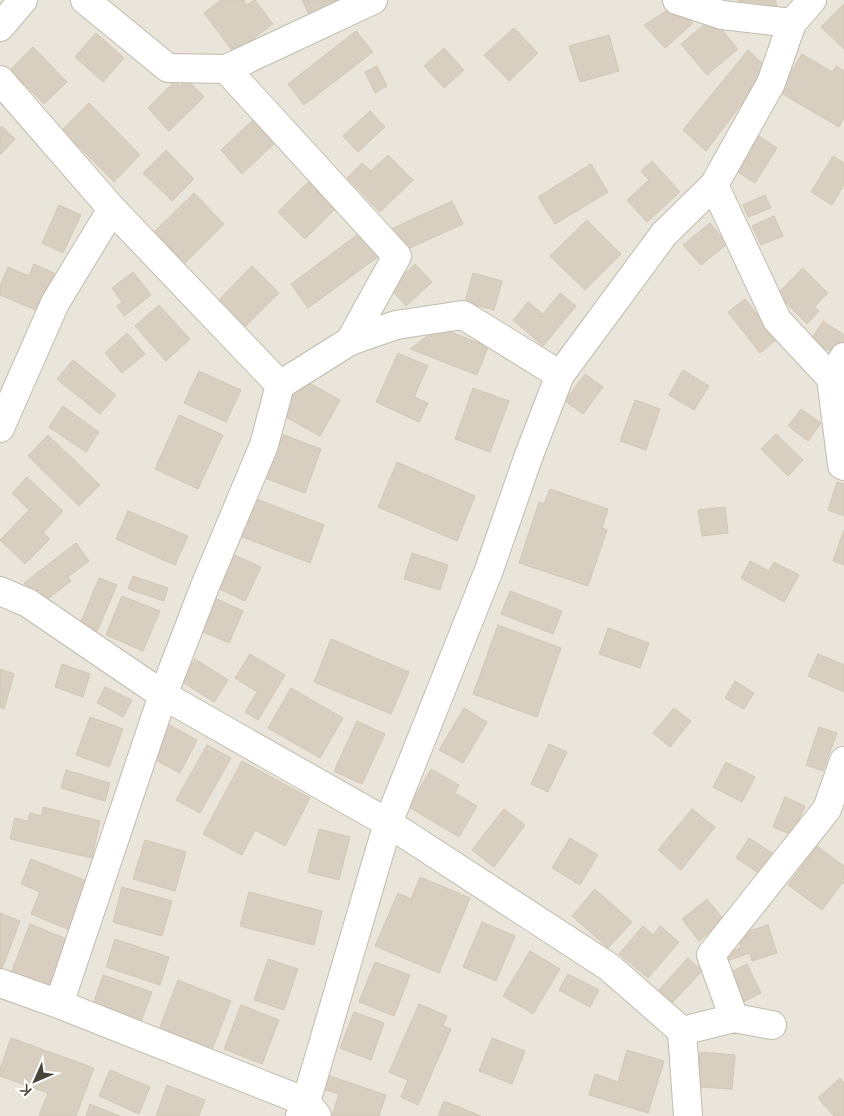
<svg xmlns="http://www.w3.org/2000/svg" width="844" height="1116" font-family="Mulish,sans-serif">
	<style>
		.residential { fill: #eae5da }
		.building { fill: #d8cfc1; stroke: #d3c7b4 }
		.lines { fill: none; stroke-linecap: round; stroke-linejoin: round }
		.minor-casing { stroke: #c2bbae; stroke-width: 30 }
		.minor { stroke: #fff; stroke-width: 28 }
	</style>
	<rect width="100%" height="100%" fill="#f6f3ec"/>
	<path class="residential" d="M0,0H844V1116H0Z"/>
	<path class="building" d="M221,0H243L247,5L255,0L273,24L234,53L204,13Z
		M302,0H362L314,25Z
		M738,0H775L777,6L742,15Z
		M844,4V49L821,27Z
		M671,8L693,23L665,48L644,25Z
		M712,18L738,49L707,75L681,44Z
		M514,28L538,53L509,81L484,55Z
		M356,31L373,52L304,105L288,84Z
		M96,33L124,58L103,82L75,57Z
		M609,35L619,71L580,82L569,46Z
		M33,47L67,82L44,104L10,70Z
		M444,48L464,70L444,88L424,66Z
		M748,50L768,69L706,151L683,130Z
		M802,54L832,72L836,66L844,71V118L839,127L779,92Z
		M377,66L387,86L375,93L365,72Z
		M187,79L204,97L169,131L148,108L175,81L180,86Z
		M89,103L140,155L114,182L62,130Z
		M370,111L385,127L358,152L343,136Z
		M255,118L277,141L242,174L221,150Z
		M2,126L15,139L0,155V128Z
		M759,136L777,148L755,183L736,171Z
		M166,150L194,179L172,201L143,173Z
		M388,155L413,180L380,212L347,178L362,163L371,171Z
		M833,156L844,163V185L832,205L811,192Z
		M652,161L680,192L647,222L627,200L649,180L641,171Z
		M591,164L608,192L555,224L538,197Z
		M309,181L336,208L305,239L278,212Z
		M194,193L224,224L184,264L153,233Z
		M765,195L771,208L748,217L743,205Z
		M452,201L463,224L401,252L391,229Z
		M59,205L81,215L63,253L42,243Z
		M774,216L783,236L761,245L752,226Z
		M587,220L621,254L585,290L550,256Z
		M710,223L727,244L701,265L683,245Z
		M361,232L379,256L308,308L291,284Z
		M34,264L56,274L40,312L0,295V286L8,267L29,276Z
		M415,264L432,282L406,306L390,288Z
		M252,266L279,293L242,330L215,304Z
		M803,268L828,293L814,307L819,311L807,324L777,294Z
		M133,272L151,295L124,316L117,306L122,302L112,288Z
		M473,273L502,281L494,310L465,302Z
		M560,293L576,306L543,346L513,320L528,302L543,314Z
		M745,299L777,339L760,353L728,312Z
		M159,305L190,339L166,361L135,326Z
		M823,321L844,335V346L838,356L811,340Z
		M439,327L488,347L477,375L410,349Z
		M127,333L145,354L122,373L105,353Z
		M398,353L428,366L414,397L428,403L419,422L376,402Z
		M73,360L116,395L100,414L57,379Z
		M683,370L709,386L694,410L669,395Z
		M199,371L241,390L226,422L184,403Z
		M585,374L603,387L583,414L565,401Z
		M298,377L340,400L320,436L279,413Z
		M473,388L509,401L490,452L455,439Z
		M635,400L660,409L646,450L620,441Z
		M63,406L99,432L86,452L49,427Z
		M801,409L821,423L808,441L788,426Z
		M179,415L223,435L198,489L155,469Z
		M271,430L321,449L305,493L254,474Z
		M776,434L803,460L788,476L761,449Z
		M48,435L100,485L79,506L28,456Z
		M397,462L475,496L457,541L378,507Z
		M27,477L63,511L43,533L50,539L25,564L0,540L29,510L12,493Z
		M837,482L844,484V516L828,510Z
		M550,489L608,509L602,528L607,530L588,586L519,563L539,502L544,504Z
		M246,495L324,525L310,563L232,533Z
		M725,507L728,533L702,536L698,510Z
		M128,511L188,536L175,565L116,539Z
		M844,530V565L833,561Z
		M76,543L89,561L68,577L71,581L46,600L39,590L34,595L24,583Z
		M226,551L261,567L245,601L211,585Z
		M412,553L448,565L440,590L404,579Z
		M750,561L769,571L774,562L799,575L784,602L741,578Z
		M133,576L168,588L164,601L128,589Z
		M99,578L117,585L97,631L80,624Z
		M510,591L562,611L553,634L501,614Z
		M208,595L243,611L229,643L194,628Z
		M122,596L160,611L143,651L106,635Z
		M498,625L561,648L537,717L473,694Z
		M608,628L649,643L640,668L599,654Z
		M331,639L409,672L391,714L314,682Z
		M250,654L285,675L258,720L245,712L257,692L235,678Z
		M818,654L844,665V692L808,676Z
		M195,659L228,680L214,702L181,681Z
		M62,664L90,674L83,697L55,687Z
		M0,669L14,674L4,709L0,707Z
		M735,681L754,693L744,709L725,698Z
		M105,687L132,700L123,717L97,703Z
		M291,688L343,718L320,758L268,728Z
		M464,708L487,722L463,763L439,750Z
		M674,708L691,721L670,747L653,733Z
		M90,717L123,729L109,767L76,755Z
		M357,721L385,734L362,784L334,771Z
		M164,722L197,740L180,773L146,755Z
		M819,727L837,733L823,771L806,765Z
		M549,744L567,752L548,792L531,784Z
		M207,745L231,758L200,813L176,800Z
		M242,761L310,798L285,846L255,830L242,855L203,834Z
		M726,762L755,777L742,802L713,787Z
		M431,769L459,785L455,793L477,806L459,837L409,807Z
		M66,770L110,783L105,801L61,788Z
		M785,797L805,806L792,835L773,827Z
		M43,807L100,821L92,858L10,839L15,818L28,821L30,813L42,816Z
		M504,809L525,825L494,867L472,850Z
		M692,809L715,827L681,870L658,850Z
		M319,829L350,837L339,880L308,872Z
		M570,838L598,855L580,885L552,868Z
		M749,838L777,856L763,876L736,858Z
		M145,840L186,852L175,891L133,879Z
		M817,846L844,866V884L842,883L822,910L788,885Z
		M31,859L89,882L70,930L31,914L40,892L21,884Z
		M420,877L470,898L439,973L375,946L398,893L411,899Z
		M122,887L172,901L162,936L113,922Z
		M595,889L632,922L608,948L572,916Z
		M249,892L322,911L314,945L240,926Z
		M707,899L724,920L699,941L682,919Z
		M0,913L20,921L0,974Z
		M482,922L515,936L496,981L463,967Z
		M30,924L76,943L55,999L8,981Z
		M768,925L777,953L752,961L750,953L724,962L722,954L741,948L737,935Z
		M643,926L653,935L660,926L679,942L648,978L619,954Z
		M115,939L169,957L160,985L106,967Z
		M530,951L560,969L533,1014L503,996Z
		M688,958L702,971L670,1005L656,993Z
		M268,959L298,969L284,1010L254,1000Z
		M375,962L410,975L394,1016L359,1002Z
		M747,964L761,993L741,1003L727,974Z
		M568,974L599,990L590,1007L559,990Z
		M103,975L152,992L139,1027L91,1011Z
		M178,980L231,1001L209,1057L157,1035Z
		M419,1004L447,1016L443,1026L451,1029L418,1105L401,1097L408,1080L389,1072Z
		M241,1005L279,1020L262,1064L224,1049Z
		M354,1012L384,1023L371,1060L340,1048Z
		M11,1038L94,1068L76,1116H39L48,1093L0,1076V1069Z
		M492,1038L525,1051L512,1084L479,1071Z
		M627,1050L664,1061L648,1113L589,1095L595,1074L618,1082Z
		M700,1052L735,1055L732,1089L698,1087Z
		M110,1070L150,1087L139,1114L99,1096Z
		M327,1075L386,1095L379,1116H332L339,1094L322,1089Z
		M840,1078L844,1083V1116H834L818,1098Z
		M167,1085L205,1100L199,1116H156Z
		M444,1101L481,1116H438Z
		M90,1104L120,1116H86Z"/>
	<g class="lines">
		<defs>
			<path id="minor" d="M85,0L168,68L226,69L373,0
				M677,0L722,15L792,23
				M0,27L23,0
				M226,69L397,256L350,341
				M0,80L112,209L280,385
				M714,185L777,320L831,378L842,465L844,466
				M831,378L844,357
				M0,428L55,303L112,209
				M0,591L28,603L163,695L388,823L609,967L682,1031L688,1116
				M0,983L59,1004L306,1102L317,1116
				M59,1004L163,695L205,586L264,445L280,385L350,341L396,325L463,315L560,375
				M734,1018L711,955L827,809L844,761
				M682,1031L734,1018L772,1025
				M300,1116L306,1102L388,823L489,570L529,455L560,375L664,234L714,185L771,83L792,23L812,0"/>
		</defs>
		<use href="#minor" class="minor-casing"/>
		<use href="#minor" class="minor"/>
	</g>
	<g transform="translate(35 1081) rotate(225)" stroke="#ffffff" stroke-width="4" paint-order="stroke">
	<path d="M0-4L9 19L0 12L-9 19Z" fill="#4b4439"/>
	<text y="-8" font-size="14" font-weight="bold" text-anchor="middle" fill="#4b4439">K</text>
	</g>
</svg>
